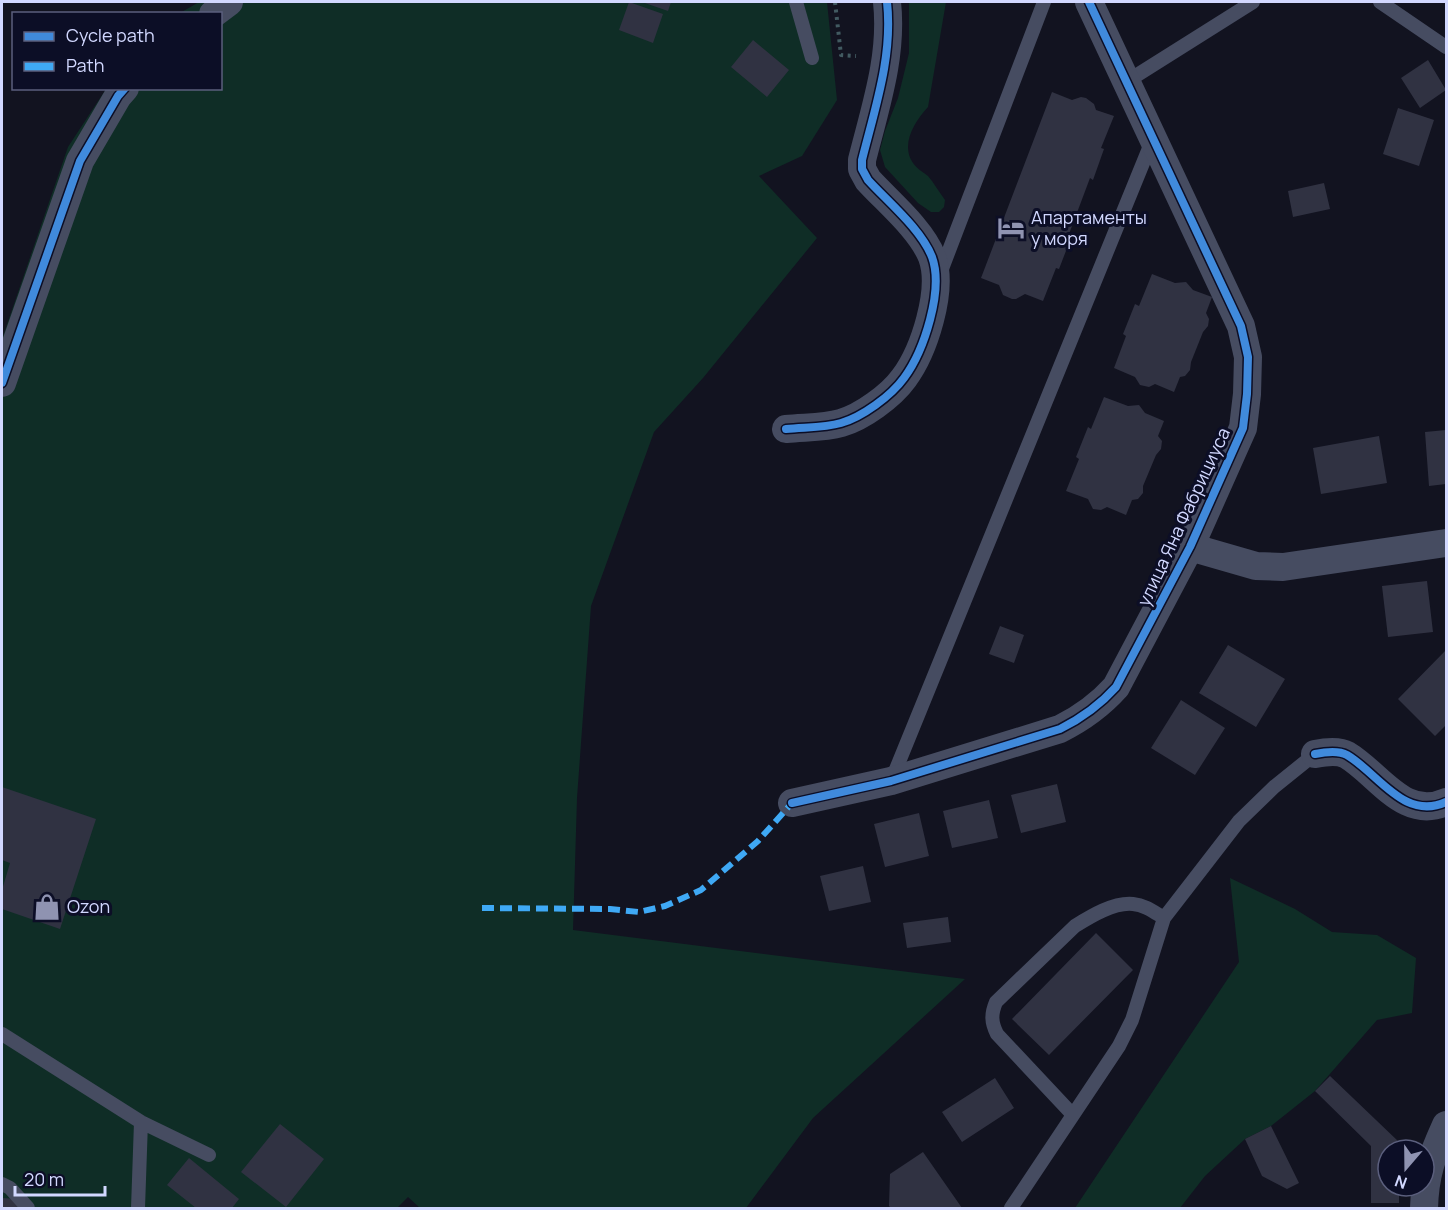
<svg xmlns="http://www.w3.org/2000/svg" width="1448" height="1210" font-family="Manrope,sans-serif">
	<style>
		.green { fill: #0f2d26 }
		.building { fill: #303242 }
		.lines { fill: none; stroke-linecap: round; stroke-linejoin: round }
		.path { stroke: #425a61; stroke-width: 4; stroke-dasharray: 3 4.5; stroke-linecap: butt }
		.service { stroke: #464c61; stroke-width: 14 }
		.minor { stroke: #464c61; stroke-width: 28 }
		.quiet { stroke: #3fa9f5; stroke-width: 6; stroke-dasharray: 12 6; stroke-linecap: butt }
		.cycleway-casing { stroke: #0c0e26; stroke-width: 11 }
		.cycleway { stroke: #408adc; stroke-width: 8 }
		.labels { text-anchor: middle; stroke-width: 6; stroke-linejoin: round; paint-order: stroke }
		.poi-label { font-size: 18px; fill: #d2d8ff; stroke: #0c0e26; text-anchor: start }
		.street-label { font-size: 18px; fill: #d2d8ff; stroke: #0c0e26 }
	</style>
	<rect width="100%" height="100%" fill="#121320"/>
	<path class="green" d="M199,2H827L837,100L802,156L759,176L817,238L703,378L654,432L591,606L577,798L573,930L965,979L813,1118L746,1208H420L408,1197L397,1208H2V339L68,147L106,89L220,88V14L180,13Z
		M909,2H946L928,107C915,121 900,144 913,163C916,168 923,172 928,176C934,183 939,192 945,200L944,207L939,212H931L918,203L885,167L880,150L885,131L898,98L909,53Z
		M1230,878L1295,909L1332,932L1377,935L1416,958L1412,1013L1377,1020L1315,1091L1271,1126L1245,1139L1205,1176L1180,1208H1075L1239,962Z"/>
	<path class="building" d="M629,2L663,14L653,43L619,30Z
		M642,2H671L668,11Z
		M753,40L789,70L767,97L731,67Z
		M1428,60L1446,90L1420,108L1401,78Z
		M1052,92L1072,100L1081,97L1086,98L1094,104L1096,110L1114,116L1101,148L1104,149L1093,180L1090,178L1066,242L1069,243L1059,269L1056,268L1043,301L1025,294L1016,299H1012L1003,295L999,285L981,278Z
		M1398,108L1434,120L1419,166L1383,154Z
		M1324,183L1330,209L1293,217L1288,191Z
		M1152,274L1175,283L1186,282L1193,290L1212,297L1206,313L1209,319L1208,326L1203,332L1191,362L1190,370L1185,376L1180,377L1174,392L1155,384L1149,387L1140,385L1135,377L1114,368L1126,336L1123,334L1135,304L1139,306Z
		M1104,397L1128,406L1139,405L1145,413L1164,421L1158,436L1162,441L1161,449L1156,455L1143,486V493L1138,499L1132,500L1126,515L1107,507L1101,510L1093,509L1088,499L1066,491L1079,459L1076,457L1088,427L1091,429Z
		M1446,430V484L1429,486L1425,432Z
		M1379,436L1387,483L1321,494L1313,448Z
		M1427,581L1433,632L1388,637L1382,586Z
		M1000,626L1024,635L1014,663L989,654Z
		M1228,645L1285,679L1256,727L1199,693Z
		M1446,650V725L1435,736L1398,699Z
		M1181,700L1225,728L1195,775L1151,748Z
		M1057,784L1066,822L1021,833L1011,795Z
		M2,787L96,819L60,929L2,909V890L10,863L2,860Z
		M989,800L998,838L952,848L943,811Z
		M919,813L929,856L885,867L874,824Z
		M863,866L871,902L829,911L820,876Z
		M948,917L951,942L907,948L903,923Z
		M1096,933L1133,970L1049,1055L1012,1019Z
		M1330,1076L1399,1142V1150H1388V1186H1399V1203H1371V1146L1315,1091Z
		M995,1078L1014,1108L962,1142L942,1112Z
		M280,1124L324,1159L286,1207L241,1172Z
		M1271,1126L1299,1183L1287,1189L1262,1176L1245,1139Z
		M923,1152L962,1208H891L889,1206L890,1174Z
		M189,1158L239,1199L232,1208H196L167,1185Z
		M2,1198L19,1199L18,1208H2Z"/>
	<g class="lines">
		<path class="path" d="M835,2L841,55L856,56"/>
		<path class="service" d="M796,2L812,58
			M1380,2L1446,47
			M1126,82L1253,2
			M940,274L1044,2
			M892,779L1152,141
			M2,1034L141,1122L209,1155
			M1073,1115L997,1034C991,1022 991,1014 996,1002L1075,926C1091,916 1114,902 1133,904C1145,905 1154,912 1164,918
			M2,1184L10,1188L28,1208
			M138,1208L141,1122
			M1011,1208L1119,1046L1132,1020L1164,918L1239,821L1274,787L1315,754"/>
		<path class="minor" d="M213,14L229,2
			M2,383L80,161L118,96L125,88
			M786,429C804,427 824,428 841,423C862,417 891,396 904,378C924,351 944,290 932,257C921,229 888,202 868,180L862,169V160C875,108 893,56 887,2
			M1190,547L1256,566L1283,567L1446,543
			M1315,754C1325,752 1338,750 1347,755C1379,774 1404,821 1446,802
			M792,803L891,781L1060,729C1082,718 1099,706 1116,687L1190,547L1243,428L1247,394L1248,357L1241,326L1089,2
			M1424,1208C1425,1174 1432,1156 1446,1125"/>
		<path class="quiet" d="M482,908L610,909L639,912L665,906L701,890L758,841L792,803"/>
		<defs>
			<path id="cycleway" d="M2,383L80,161L118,96L125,88
				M786,429C804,427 824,428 841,423C862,417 891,396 904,378C924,351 944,290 932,257C921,229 888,202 868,180L862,169V160C875,108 893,56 887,2
				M1315,754C1325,752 1338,750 1347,755C1379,774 1404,821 1446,802
				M792,803L891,781L1060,729C1082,718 1099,706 1116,687L1190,547L1243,428L1247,394L1248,357L1241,326L1089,2"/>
		</defs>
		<use href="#cycleway" class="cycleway-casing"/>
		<use href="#cycleway" class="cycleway"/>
	</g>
	<defs>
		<symbol id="hotel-bare" viewBox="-9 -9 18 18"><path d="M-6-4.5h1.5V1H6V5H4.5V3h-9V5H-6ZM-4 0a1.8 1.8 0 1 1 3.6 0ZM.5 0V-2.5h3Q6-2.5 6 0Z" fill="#8f93b1" stroke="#0c0e26" stroke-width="2.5" paint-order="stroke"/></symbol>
		<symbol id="shop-bare" viewBox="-9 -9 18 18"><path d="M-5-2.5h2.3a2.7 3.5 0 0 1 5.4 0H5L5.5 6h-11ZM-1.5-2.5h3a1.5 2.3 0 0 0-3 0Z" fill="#8f93b1" stroke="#0c0e26" stroke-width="2.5" paint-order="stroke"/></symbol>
	</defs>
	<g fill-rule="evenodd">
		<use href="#hotel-bare" x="992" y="209" width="38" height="38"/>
		<use href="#shop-bare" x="28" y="888" width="38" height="38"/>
	</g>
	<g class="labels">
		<g class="poi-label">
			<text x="1031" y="224">Апартаменты<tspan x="1031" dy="21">у моря</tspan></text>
			<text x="67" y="913">Ozon</text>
		</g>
		<g class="street-label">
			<text transform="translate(1184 517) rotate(-65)" y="6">улица Яна Фабрициуса</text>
		</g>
	</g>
	<rect width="1448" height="1210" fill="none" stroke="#d2d8ff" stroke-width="6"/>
	<rect x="12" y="12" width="210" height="78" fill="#0c0e26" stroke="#5b5f7d" stroke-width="1.5"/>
	<rect x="24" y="32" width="30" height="9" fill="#408adc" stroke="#5b5f7d" stroke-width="1.5"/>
	<text x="66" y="42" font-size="18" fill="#d2d8ff">Cycle path</text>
	<rect x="24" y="62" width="30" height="9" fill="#3fa9f5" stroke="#5b5f7d" stroke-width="1.5"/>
	<text x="66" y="72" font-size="18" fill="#d2d8ff">Path</text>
	<g transform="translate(1406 1168) rotate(200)"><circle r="28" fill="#0c0e26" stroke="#5b5f7d" stroke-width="1.5"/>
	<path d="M0-4.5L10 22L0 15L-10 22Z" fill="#8f93b1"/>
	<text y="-9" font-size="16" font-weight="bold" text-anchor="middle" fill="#d2d8ff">N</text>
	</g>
	<path d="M15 1186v9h90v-9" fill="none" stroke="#d2d8ff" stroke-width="3"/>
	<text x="24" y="1186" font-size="18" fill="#d2d8ff" stroke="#0c0e26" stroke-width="4.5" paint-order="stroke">20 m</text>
</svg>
